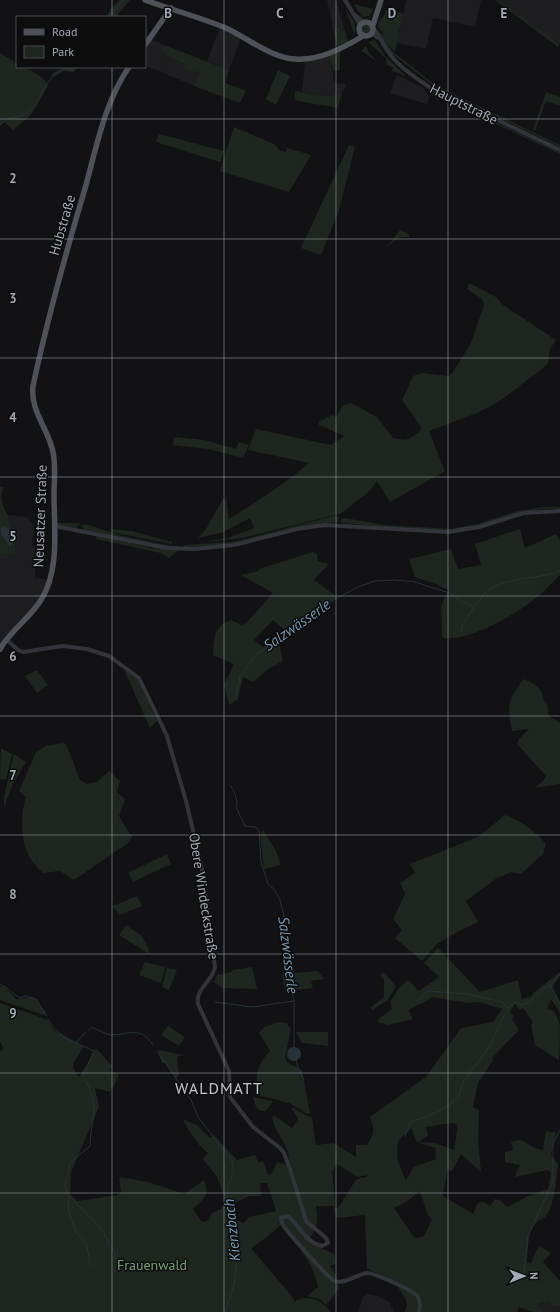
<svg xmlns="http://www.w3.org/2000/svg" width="560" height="1312" font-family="'PT Sans',sans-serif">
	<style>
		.built { fill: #1e1e21 }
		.green { fill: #1e261f; fill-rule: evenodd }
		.water { fill: #283138 }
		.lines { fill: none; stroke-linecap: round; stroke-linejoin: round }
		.stream { stroke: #283138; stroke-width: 1 }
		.minor { stroke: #333439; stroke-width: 4 }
		.major { stroke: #4f5158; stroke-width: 5.5 }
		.grid { fill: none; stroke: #a3a9b5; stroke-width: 1; stroke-opacity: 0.55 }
		.labels { text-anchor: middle; stroke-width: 3; stroke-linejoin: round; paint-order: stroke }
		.street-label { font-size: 14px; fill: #a3a9b5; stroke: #0d0d0e }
		.park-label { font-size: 14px; fill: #78a17a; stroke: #0d0d0e }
		.water-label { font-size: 15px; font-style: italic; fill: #7798b2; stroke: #0d0d0e }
		.quarter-label { font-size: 16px; letter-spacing: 1px; fill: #c4c7d1; stroke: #0d0d0e }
		.grid-label { font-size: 13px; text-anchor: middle; font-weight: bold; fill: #a3a9b5; stroke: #0d0d0e; stroke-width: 3; stroke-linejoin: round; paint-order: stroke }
	</style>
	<rect width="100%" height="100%" fill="#121214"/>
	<path class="built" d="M327,0H336L345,31H341L340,27L333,28Z
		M406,0H481L475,27L433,18L426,49L397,43Z
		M499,0H560V45L515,12Z
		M220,27L241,37L229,70L207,61Z
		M150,39L164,45L162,51L167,56L185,64L184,68L199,73L194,86L145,65V47Z
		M329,55L333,72V83L346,84L342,93L336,95L321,96L302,92L305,62Z
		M397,75L424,88L427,94L430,96L427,104L390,93Z
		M8,515L27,517L34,527L32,546H35V578L48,580L34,607L11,630L0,646V554H16L14,536Z
		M368,1294L377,1296L389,1302L391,1309L394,1308L393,1312H358L363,1297Z
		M549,1301L552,1306L560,1307V1312H543L538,1307L537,1304Z"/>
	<path class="green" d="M120,0H130L116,17H106L112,7Z
		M495,0H499L559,44L558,47Z
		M354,4L373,9L369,16L362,17Z
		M345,8C351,16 359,26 353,36L352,34L354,33Z
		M385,10L403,13L395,52C387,45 386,35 378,27V23L385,14Z
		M360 30a6 6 0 1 1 12 0a6 6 0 1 1-12 0Z
		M340,27L341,31H345L348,42L337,47L333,28Z
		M379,32L384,35L392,51L435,85L560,145V147L435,87L391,53Z
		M375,40L385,56L406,76L392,71L393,68L386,64V58L369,43V42Z
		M164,45L229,70L225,83L246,91L240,103L194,86L199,73L183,68L185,64L167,56L162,51Z
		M366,46L369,53L375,59V60L361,51Z
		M340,50V70H333L329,55Z
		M0,53L17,63V67C27,67 44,76 48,86L31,115L13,130L4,122L0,126Z
		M77,67L74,72L64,71L53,77L51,76L53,73L64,68Z
		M278,70L290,76L276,105L266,99Z
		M295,91C311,94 327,99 342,93L338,108L298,101L294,99Z
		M428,91L560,152V154L432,94Z
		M546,92L560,97V106L546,101L535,131L533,130Z
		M234,127L274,144L281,151L286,152L287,148L311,155L289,192L220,171Z
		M159,134L224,151L220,162L156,142Z
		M349,145L355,147L339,210L321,255L301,248Z
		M400,230L409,234V237L398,238L386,248Z
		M469,283L496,297L503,305L556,340L550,349L548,364L503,399L477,413L429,431L445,471L390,502L377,481L370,491L340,514L242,538L196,543L228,538L254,528L250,518L223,532L198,538L206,529L223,499L226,500L229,519C257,502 284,484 309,463L248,450L256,429L331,445L344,436L319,425V422L332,415L337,417L342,406L351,403L377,417L393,438L406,440L420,432L421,427L402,400L413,376L422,373L448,376L453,372L471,343L484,305L482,299L467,289Z
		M174,437L204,440L236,449L239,442L249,445L243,458L209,449L173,445Z
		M0,487H3L1,499L4,508L8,515L14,536L16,554H0Z
		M545,507H560V509C522,507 489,526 452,530C421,534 375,525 342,523L340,521L342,518H345L385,525L451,529L477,524L518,511Z
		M334,516L339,517L338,522L296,527L226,545L183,547L184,545L232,542Z
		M56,523H79L80,524L76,528L58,525Z
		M85,524L119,535L166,545L180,546L169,547L84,530L82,526Z
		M112,529L131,531L172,542V544L111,532Z
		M520,529L525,548L556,534L560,541V575C550,585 540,596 528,604C509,618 468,641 444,638L442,636L441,606L448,590L436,584L415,577L409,559L451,549L458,569L481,565L475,544Z
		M97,535L151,548L179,550L169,558L161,553L96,539Z
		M313,552L317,554L318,561L329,564L314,580L337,597L314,610L287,632L273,620L254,640L263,647L276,640L279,643L283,661L270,668L253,682L243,677L238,699L229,705L224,685L234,664L213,655C214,638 213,627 231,620L242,625L247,622L273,593L241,575L259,571V569Z
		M37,670L48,685L37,693L25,676Z
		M127,670L138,680L157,721L150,728L125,672Z
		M524,679C533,684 543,687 543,699L547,704L549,716L560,723V784L534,788L543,781L546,776L517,744L519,739L529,729L512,731C507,705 507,700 524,679Z
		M62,743L66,744L80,780L87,784L97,782L109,771L120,781L117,792L125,799L119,816L132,837L127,844L74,880L60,871L43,873C39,869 35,865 32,861C20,844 20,816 26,797L19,791L36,752L46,746Z
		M1,748L12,754L6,780L0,779Z
		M14,754L26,762L13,784L4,807V797Z
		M505,815C522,822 534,830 546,844L543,854L521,874L511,872L497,878L466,901L478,922L452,935L437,944L422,961L395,938L402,930L393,919L405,894L400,883L415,873L410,864L478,837Z
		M263,830L276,851L281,865L264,869L260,834Z
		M167,854L171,864L133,882L128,873Z
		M137,896L142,906L119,915L113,906Z
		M126,925C138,933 148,938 149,954L119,935Z
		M438,948L480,992L518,980L522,999L531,997L533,993L560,972V976L554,984L553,988L560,1002V1013L551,999L547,1009L554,1011L560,1025L559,1060L535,1045L531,1025L533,1022L523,1008L520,1010L515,1004L510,1012L514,1016L512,1019L519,1030L492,1058L493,1060L478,1083L473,1107L479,1110L478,1141L481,1172L461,1154L452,1171L447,1170L443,1196L473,1214L478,1203L483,1202L490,1206L495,1199L501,1201L507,1207L526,1197L548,1189L551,1173L548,1170L515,1177L517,1170L520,1165L505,1162V1152L513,1150L511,1142L521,1140L535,1148L543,1150L546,1131L556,1133L551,1155L558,1164C557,1176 554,1208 546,1216C544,1219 538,1220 536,1223C527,1233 528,1250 527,1262L531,1264L535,1253L540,1246L551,1253L543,1262L559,1280L560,1279V1307L552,1306L549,1301L537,1304L543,1312H533L519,1307L517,1312H404C413,1299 398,1295 398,1283L367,1269L365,1215L336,1218L334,1208H338L355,1181L359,1178L367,1177V1175L358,1177L337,1164L332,1171L335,1206H316C318,1221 318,1227 309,1239L315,1245L334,1254L336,1263L330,1266L336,1275L339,1289L326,1305L320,1299L307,1296L318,1287C314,1264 296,1243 282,1224L263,1240L251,1248L294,1299V1302C308,1293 322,1300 331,1312H0V1051L4,1049L0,1042V1003L48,1020L54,1030L84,1046L73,1064V1068L79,1077L96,1049C104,1054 105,1061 113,1066L109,1071L117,1073L119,1076L110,1092L95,1088L99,1107L71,1172L70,1194L77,1201L118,1195L121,1192L119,1177L148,1182L184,1194L204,1180C210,1196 204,1199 193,1209L202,1222L209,1220L212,1213L221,1209L225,1199L217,1177L203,1159L208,1153L199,1145L183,1121L185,1120L197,1125L210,1138L214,1135L237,1160L255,1155L259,1163L263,1161L268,1175L273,1172L277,1162L286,1165L289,1163C290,1145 275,1134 272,1117L274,1115L292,1128L298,1119L291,1107L312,1118L316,1145L333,1143L356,1157V1145H367C374,1134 375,1129 370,1117L427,1076L461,1028L493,1022L502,1009L479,1002L468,1003L432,997C425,1004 416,1005 408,1010L413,1019L388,1025L378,1022V1019L392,1009L390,1002L399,988L408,980L419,991L439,977L424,963ZM452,1123L458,1125L454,1150L435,1143L418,1142L428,1136L426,1127ZM411,1128L417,1142L435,1148L436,1159L413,1167L406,1181L397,1159L398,1141ZM260,1183H267L276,1211L248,1217L244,1223L231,1218L236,1202L250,1196H261ZM420,1191L428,1215L432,1219L424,1236L417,1238L413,1236L394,1208L406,1202Z
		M145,962L165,967L161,983L139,975Z
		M252,967L257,989L222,988L214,982L217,975L231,972L233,970Z
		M167,968L177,970L169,990L162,987Z
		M318,971L324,979L311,981L313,988L285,991L282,974Z
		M384,972L396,986L388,1000L372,1010L371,1007L384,997V980L380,975Z
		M0,986L5,987L16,999L33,997L39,1003L47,1016L0,1000Z
		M279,1022L286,1023L291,1029L285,1058L288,1063L302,1070L310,1113L308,1114L289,1103L257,1095L256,1093C257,1074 256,1066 270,1051L259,1033L264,1027Z
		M168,1026L185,1037L179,1046L161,1035Z
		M296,1032H328V1046L302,1043Z
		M158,1050L183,1055L177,1057L179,1076L176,1078L165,1063H162Z
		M253,1097L273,1101L266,1111H261L256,1107Z"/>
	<path class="water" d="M3,526C11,528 14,537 13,544L10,546L1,534V529Z
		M287 1054a7 7 0 1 1 14 0a7 7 0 1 1-14 0Z"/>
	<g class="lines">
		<path class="stream" d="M110,17L123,0
			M0,125C10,114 20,119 28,112C43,101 41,81 63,69L74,70L75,67
			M461,634L462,626L474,607
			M236,697L240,676L257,654L286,634L320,607L358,587L375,581L395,580L415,582L449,593L461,601L474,607C479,602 483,594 489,590C509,576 538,580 560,571
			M230,785C234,791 239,800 236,807L245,826L256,827L259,831L261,862L268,884L274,889L280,900L288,932L284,943L289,981L294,1001V1049
			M560,974L550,985L560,1004
			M0,984C8,987 12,994 20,998L25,996L36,999L47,1016
			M215,1002L252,1007L294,1001
			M416,1002L428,991L467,994L502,1002L508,1008
			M48,1019C54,1029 65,1040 76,1043L86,1032
			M89,1030L91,1027L110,1035L122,1034
			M123,1034C137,1030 145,1033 153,1045
			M76,1043L94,1051L83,1076C101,1107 91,1115 90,1146L70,1163L65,1186L69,1196L101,1228L115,1253L117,1267
			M157,1051L191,1100L198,1117L232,1161L234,1171C228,1180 226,1199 228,1210C229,1216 233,1221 234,1227C235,1239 236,1252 236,1264C236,1281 231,1296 225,1312
			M296,1060L298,1068L304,1080
			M405,1136L411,1122L435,1113L448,1106L459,1096L463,1082L490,1046L506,1011L515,1002L523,1005C534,1000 539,991 550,985
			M69,1196L68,1206L70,1216L76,1232L87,1245L90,1266
			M512,1286L524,1272L528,1236L553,1182V1144L560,1130"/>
		<path class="minor" d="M345,0L360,25
			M355,15L364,22
			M374,29C380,36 382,43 387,50C396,65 415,77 429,87L560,150
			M372,34L382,40
			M54,526L167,548L194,549L234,545L297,529L324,525L448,532L479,527L524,513L560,511
			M6,639L18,650L23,652L62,646L87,649L109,656L139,678L167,736L186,801L202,869L215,967C213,981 195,989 198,1004L229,1071L230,1097L253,1127L280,1148L284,1153L290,1169L306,1221L326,1238L328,1243L322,1246C306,1243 299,1225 288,1216L281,1218L282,1223C284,1229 330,1280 335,1281C344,1285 357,1274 367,1273C374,1273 415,1291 418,1297C421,1302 420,1307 419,1312"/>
		<path class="major" d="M145,0C172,10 199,17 226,28C247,38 272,58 295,59C319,61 343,48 363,36
			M359 29a7 7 0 1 1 14 0a7 7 0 1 1-14 0Z
			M373,25L381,0
			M145,45L171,8
			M0,649C11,630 30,618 41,600C60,570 54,528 54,495C54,481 56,465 53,452C48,428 30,411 33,386C47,320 65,256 84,192C96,150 104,103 129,67"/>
	</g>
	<path class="grid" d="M112,0V17M224,0V1312M336,0V1312M448,0V1312M112,67V1312M0,119H560M0,239H560M0,358H560M0,477H560M0,596H560M0,716H560M0,835H560M0,954H560M0,1073H560M0,1193H560"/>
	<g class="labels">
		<g class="street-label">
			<text transform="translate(464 104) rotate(27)" y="5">Hauptstraße</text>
			<text transform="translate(62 225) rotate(-74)" y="5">Hubstraße</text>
			<text transform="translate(40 516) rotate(-88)" y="5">Neusatzer Straße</text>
			<text transform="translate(204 896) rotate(81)" y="5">Obere Windeckstraße</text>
		</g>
		<g class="park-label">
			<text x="152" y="1270">Frauenwald</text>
		</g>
		<g class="water-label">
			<text transform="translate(297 625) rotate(-35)" y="5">Salzwässerle</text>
			<text transform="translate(288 955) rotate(83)" y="5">Salzwässerle</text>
			<text transform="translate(232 1230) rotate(-96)" y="5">Kienzbach</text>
		</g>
		<g class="quarter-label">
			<text x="219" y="1094">WALDMATT</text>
		</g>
	</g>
	<g class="grid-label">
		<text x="168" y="18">B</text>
		<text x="280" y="18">C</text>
		<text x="392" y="18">D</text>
		<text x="504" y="18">E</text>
		<text x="13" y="183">2</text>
		<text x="13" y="303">3</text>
		<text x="13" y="422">4</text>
		<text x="13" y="541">5</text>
		<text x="13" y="661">6</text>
		<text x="13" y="780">7</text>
		<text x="13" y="899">8</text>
		<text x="13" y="1018">9</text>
	</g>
	<rect x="16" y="16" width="130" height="52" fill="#0d0d0e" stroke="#494b51"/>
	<rect x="24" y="29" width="20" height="6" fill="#4f5158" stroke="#494b51"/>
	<text x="52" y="36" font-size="12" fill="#a3a9b5">Road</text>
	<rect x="24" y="46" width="20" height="12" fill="#1e261f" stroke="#494b51"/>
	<text x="52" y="56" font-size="12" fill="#a3a9b5">Park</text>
	<g transform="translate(524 1276) rotate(89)" stroke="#0d0d0e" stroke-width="3" paint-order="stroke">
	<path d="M0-3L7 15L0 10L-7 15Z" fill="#a3a9b5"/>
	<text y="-6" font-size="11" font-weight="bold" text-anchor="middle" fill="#a3a9b5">N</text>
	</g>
</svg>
